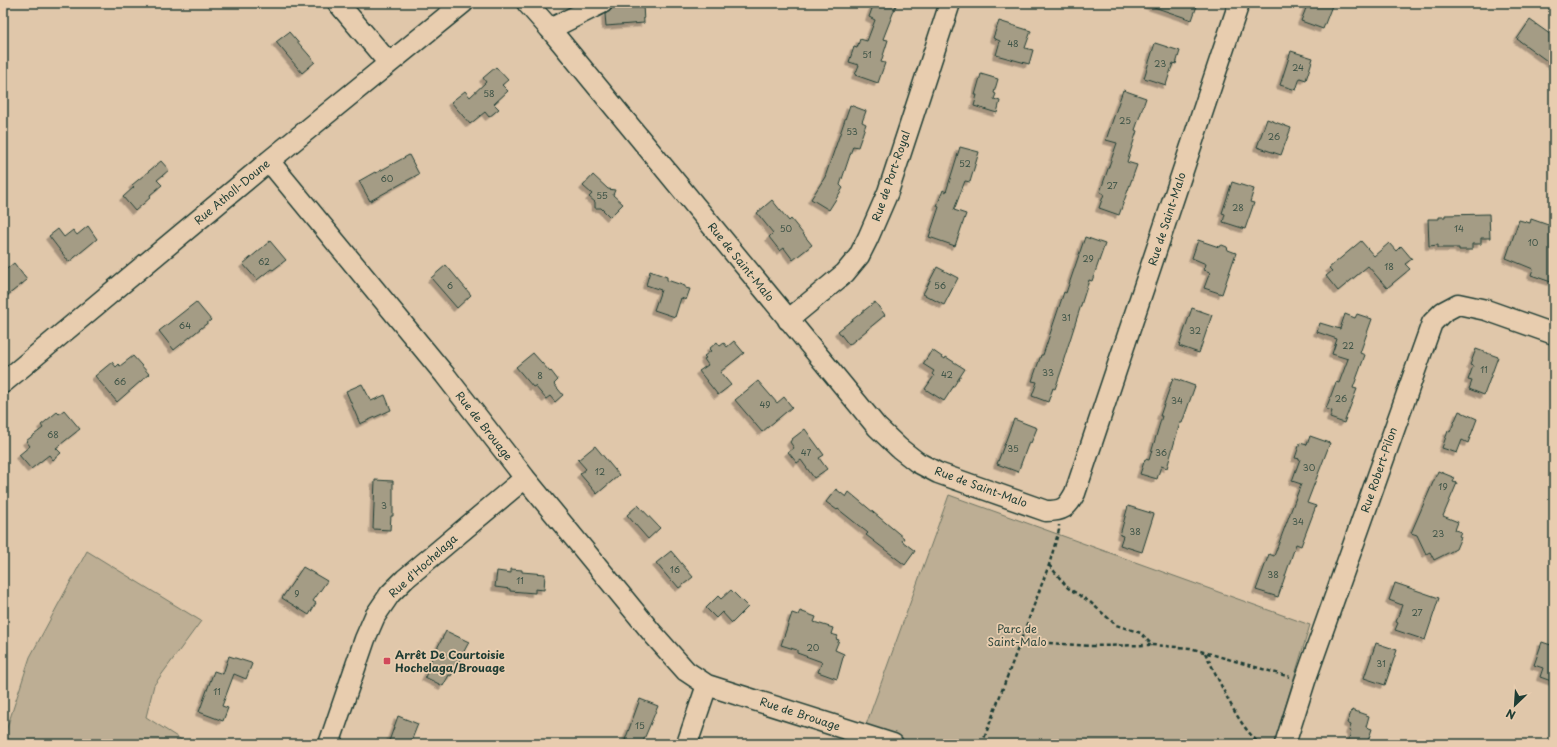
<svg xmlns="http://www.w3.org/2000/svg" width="1557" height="747" font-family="'Playpen Sans',sans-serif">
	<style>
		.green { fill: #bdae94; stroke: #6e7664 }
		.building { fill: #a49c85; stroke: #1f3d34; filter: url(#shadow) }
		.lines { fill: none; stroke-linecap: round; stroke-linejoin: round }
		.minor-casing { stroke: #1f3d34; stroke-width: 23 }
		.path { stroke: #1f3d34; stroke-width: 2.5; stroke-dasharray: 4 3; stroke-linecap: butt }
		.minor { stroke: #e8cdaf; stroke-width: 20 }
		.poi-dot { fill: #d1495b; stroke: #e8cdaf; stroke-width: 1.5 }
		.labels { text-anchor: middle; stroke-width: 3.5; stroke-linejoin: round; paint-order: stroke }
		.number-label { font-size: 9px; fill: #405548 }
		.street-label { font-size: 11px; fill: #1f3d34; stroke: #e8cdaf }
		.park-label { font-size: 11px; fill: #2f483e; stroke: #e8cdaf }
		.poi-label { font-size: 11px; font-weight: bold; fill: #1f3d34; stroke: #e8cdaf; text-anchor: start }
	</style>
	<defs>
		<filter id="shadow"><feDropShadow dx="-3.5" dy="3.5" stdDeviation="0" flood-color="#0004"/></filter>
	</defs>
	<rect width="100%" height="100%" fill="#e0c7aa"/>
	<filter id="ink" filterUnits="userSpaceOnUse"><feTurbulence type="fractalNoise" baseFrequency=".025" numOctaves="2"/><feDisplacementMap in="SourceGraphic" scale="8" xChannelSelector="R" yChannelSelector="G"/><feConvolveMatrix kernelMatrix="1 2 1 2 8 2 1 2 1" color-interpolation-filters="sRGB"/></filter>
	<g filter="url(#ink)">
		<path class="green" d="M949,495L1310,625L1274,744H914L866,725Z
			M87,551L201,621L154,685L146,717L188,744H3V740L30,657Z"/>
		<path class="building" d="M619,3H643L644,23L606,26L605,14L611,10L613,6H619Z
			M874,3H897L883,39L888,40L881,62L885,63L878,83L855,75L859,65L849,62L854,47L857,48L860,39L867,41L875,20L869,17Z
			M1148,3H1198L1192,20L1148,5Z
			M1308,3H1333L1323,29L1301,21Z
			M1530,20L1554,37V66L1517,39Z
			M999,21L1031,31L1025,48L1033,50L1029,64L996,55L1000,41L993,38Z
			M289,32L315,62L302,73L276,42Z
			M1155,43L1180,51L1176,64L1173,63L1166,85L1144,78Z
			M1291,51L1313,58L1306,80L1300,78L1296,90L1280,85Z
			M496,67L508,80L502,85L508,91L494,104L499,109L489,117L485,112L470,124L451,102L465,91L470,97L486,82L483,78Z
			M981,74L998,79L994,93L996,94L994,99L1000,101L997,113L974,106L977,95H975Z
			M1123,90L1146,98L1135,130L1137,131L1127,162L1137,165L1119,215L1099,208L1104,194L1100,192L1117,143L1106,140Z
			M850,105L866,111L862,122L866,124L858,147L853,146L840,185L843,188L829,210L811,199L825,177Z
			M1267,119L1291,128L1281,155L1257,147Z
			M960,147L979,152L970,182L965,181L954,210L966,214L955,246L929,237L939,207L937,206L943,190L946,192Z
			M409,155L419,174L370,201L359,181L375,172L376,173Z
			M161,161L169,170L157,180L162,185L150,195L151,197L135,211L123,197L134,187L132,185Z
			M593,175L608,189L615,190L613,195L623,204L610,217L601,208H595V202L589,197L592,194L583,186Z
			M1232,182L1254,189L1250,202L1254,203L1245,229L1223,222L1225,214L1222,213Z
			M772,200L789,221L791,219L812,245L793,260L784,248L780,251L769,237L773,233L757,213Z
			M1489,214L1490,238H1481V244H1472V250H1459V248H1438V245L1429,246L1428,219H1439V217H1445V215Z
			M1531,219L1554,227V275L1551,282L1531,275L1533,269L1506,258L1519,220L1530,223Z
			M88,226L97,239L69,262L49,236L58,229L64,237L73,230L77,235Z
			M1085,237L1105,244L1092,281L1089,280L1063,362L1064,363L1055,389L1053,388L1048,402L1032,396L1037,382L1032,381L1041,355H1043L1064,292L1066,293Z
			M1198,240L1219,247L1222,245L1227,247L1228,250L1236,253L1222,294L1204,288L1210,272L1204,270L1206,264L1192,258Z
			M270,241L286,260L273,270L271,269L257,280L243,264Z
			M1361,241L1374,256L1389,243L1396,251L1401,246L1412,259L1405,264L1410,269L1387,288L1368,266L1338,291L1326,276L1332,271L1329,268Z
			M14,263L27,280L3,299V272Z
			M446,265L471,295L457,308L431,278Z
			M937,267L958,278L944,305L923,294Z
			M650,271L667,277V280L685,286V288L690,289L686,300L681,298L675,317L654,310L661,290L646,285Z
			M196,302L211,320L174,350L159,331Z
			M875,302L885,315L849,345L838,331Z
			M1192,308L1212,315L1199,353L1179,346Z
			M1345,314L1355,318L1357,314L1372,319L1360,353L1365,355L1353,388L1357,389L1344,423L1330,418L1332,411L1326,409L1336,382L1339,383L1348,359L1332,354L1337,339L1317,332L1320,323L1340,329Z
			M734,341L744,353L720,372L731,385L718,395L699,371L708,365L704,359L706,358L704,356L711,351L709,349L717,342L720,346L724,343L727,347Z
			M1476,349L1498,357L1484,395L1469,389L1472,381L1468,380L1473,366L1470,365Z
			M932,350L945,359L946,357L965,369L944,401L925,389L934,376L932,374L934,371L923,364Z
			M533,353L550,372L551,371L558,380L554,384L563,395L555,402L550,396L546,399L535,386L533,387L516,367Z
			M133,356L149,374L117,402L95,376L112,362L116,367L119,364L120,366Z
			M1173,378L1195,386L1182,423H1180L1167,468L1161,466L1157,479L1140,474L1145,459L1149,460L1162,416H1160Z
			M758,381L777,403L784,397L792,407L762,432L735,400Z
			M362,384L371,401L385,395L391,410L360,424L346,391Z
			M64,410L80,429L56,448L61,453L53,460L49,455L31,469L19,455L30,446L26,441L43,428L41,425L57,412L59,414Z
			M1459,411L1477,419L1468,443L1462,440L1457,453L1442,448L1448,431L1450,432Z
			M1014,419L1037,428L1031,443L1029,442L1018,472L997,464Z
			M805,429L824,455L819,458L827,469L814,478L801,460L797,463L788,452L794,448L790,442L792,439Z
			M1310,436L1330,443L1307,503L1316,506L1301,546L1296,544L1278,597L1256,590L1269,554L1274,556L1301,484L1292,481L1300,459L1295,458L1300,443L1307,445Z
			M595,446L619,475L597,494L580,474L586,469L578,460Z
			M1438,471L1455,478L1453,482L1457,483L1443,516L1458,522L1455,530L1461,532L1459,536L1461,537L1456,549L1434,560L1430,552L1426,554L1417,535L1411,533Z
			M375,480L393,481V516H391L390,530L373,529Z
			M836,489L846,497L849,492L904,538L902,541L915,551L905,565L866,535L868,533L838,509L837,510L826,502Z
			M638,505L660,528L648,539L627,515Z
			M1128,506L1154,514L1142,552L1120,545L1123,536L1120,535Z
			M671,551L693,577L679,588L673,581L672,582L656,563Z
			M303,567L327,581L313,601L316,603L309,615L282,598Z
			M511,569L522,570V572L545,574L544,590L535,589V593L510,591V589L495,587L497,571L511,573Z
			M1395,583L1439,598L1425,640L1395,630L1398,623L1396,622L1402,605L1389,600Z
			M731,590L748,607L732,623L722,612L716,618L706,608L718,596L721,599Z
			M800,611L816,617L814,622L833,628L831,634L838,636L836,639L839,640L835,650L844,654L837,679L818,672L822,662L797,653V650L781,645L792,613L798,615Z
			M446,631L469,642L451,676L449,675L443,686L425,677L431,665L429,664Z
			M1552,641H1554V682L1540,677L1543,668L1534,665L1542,642L1551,645Z
			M1376,643L1397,650L1385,685L1364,678Z
			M229,656L251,663L252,664L246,679L234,674L222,706L228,708L223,721L199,712L214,671L223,674Z
			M640,699L658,706L642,744H635L625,740Z
			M1352,710L1369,716L1366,727L1372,729L1367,744H1347L1351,732L1349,731L1351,725L1347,723Z
			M398,716L418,724L410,744H388Z"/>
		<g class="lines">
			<defs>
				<path id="minor" d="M338,3L388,62
					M527,3L550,29L877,427L899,448L917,462L938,473L1046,511C1063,511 1067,508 1075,493L1239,3
					M550,29L602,3
					M269,161L445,375L525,478L653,634L686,671L707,685L893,744
					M788,320L845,273L859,256L868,238L888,192L950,3
					M3,383L269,161L463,3
					M329,744L365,639L375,616L390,594L405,579L525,478
					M687,744L707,685
					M1285,744L1305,681L1432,323L1443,312L1458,304L1486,310L1554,334"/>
			</defs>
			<use href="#minor" class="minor-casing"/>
			<path class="path" d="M1049,565L1068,588L1090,602L1116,625L1141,633L1152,645L1190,648L1290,677
				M1021,641L1090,646L1151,645
				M1205,653C1221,682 1234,721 1260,744
				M982,744L1049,565L1059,530V525"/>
			<use href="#minor" class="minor"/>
		</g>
	</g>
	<rect class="poi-dot" x="383" y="657" width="8" height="8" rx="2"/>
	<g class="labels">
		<g class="number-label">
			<text x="1013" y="47">48</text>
			<text x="867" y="58">51</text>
			<text x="1160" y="67">23</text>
			<text x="1298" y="71">24</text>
			<text x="489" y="97">58</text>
			<text x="1125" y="124">25</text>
			<text x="852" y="135">53</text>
			<text x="1274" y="140">26</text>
			<text x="965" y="167">52</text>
			<text x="387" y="182">60</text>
			<text x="1112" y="189">27</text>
			<text x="602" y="199">55</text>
			<text x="1238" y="211">28</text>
			<text x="786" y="232">50</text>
			<text x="1459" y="232">14</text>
			<text x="1533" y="246">10</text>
			<text x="1088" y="262">29</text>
			<text x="264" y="265">62</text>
			<text x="1389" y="270">18</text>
			<text x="450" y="289">6</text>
			<text x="940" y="289">56</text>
			<text x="1066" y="321">31</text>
			<text x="185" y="329">64</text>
			<text x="1195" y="334">32</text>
			<text x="1348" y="349">22</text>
			<text x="1484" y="373">11</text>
			<text x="1048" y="376">33</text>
			<text x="947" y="378">42</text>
			<text x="540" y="379">8</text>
			<text x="120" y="385">66</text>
			<text x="1341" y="402">26</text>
			<text x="1177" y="404">34</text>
			<text x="765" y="408">49</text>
			<text x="53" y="438">68</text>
			<text x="1013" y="452">35</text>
			<text x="806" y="456">47</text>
			<text x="1161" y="456">36</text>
			<text x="1309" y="471">30</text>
			<text x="600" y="475">12</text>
			<text x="1443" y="490">19</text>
			<text x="384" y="509">3</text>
			<text x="1298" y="525">34</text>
			<text x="1135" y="535">38</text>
			<text x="1438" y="537">23</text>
			<text x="675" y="573">16</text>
			<text x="1273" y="578">38</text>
			<text x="520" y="584">11</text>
			<text x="297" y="597">9</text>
			<text x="1417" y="616">27</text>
			<text x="813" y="651">20</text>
			<text x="1381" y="667">31</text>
			<text x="217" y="695">11</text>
			<text x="640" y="729">15</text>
		</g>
		<g class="street-label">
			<text transform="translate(891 176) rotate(-71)" y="4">Rue de Port-Royal</text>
			<text transform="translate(232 192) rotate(-40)" y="4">Rue Atholl-Doune</text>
			<text transform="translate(1167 219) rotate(-72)" y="4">Rue de Saint-Malo</text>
			<text transform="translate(741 262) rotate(51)" y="4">Rue de Saint-Malo</text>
			<text transform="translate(484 426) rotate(52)" y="4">Rue de Brouage</text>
			<text transform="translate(1379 470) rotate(-71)" y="4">Rue Robert-Pilon</text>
			<text transform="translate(981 487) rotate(20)" y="4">Rue de Saint-Malo</text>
			<text transform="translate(423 566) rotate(-42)" y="4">Rue d'Hochelaga</text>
			<text transform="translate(800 714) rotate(18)" y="4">Rue de Brouage</text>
		</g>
		<g class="park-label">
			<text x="1017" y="633">Parc de<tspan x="1017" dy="13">Saint-Malo</tspan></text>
		</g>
		<g class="poi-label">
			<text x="395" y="659">Arrêt De Courtoisie<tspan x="395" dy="13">Hochelaga/Brouage</tspan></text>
		</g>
	</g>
	<rect width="1557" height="747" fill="none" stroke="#e8cdaf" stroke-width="16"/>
	<rect x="8" y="8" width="1541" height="731" fill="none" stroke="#1f3d34" stroke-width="1.5" filter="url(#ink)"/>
	<g transform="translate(1515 705) rotate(205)" stroke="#e8cdaf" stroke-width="3" paint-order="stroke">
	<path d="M0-3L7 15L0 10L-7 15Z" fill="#1f3d34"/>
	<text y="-6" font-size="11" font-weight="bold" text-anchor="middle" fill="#1f3d34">N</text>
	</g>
</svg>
